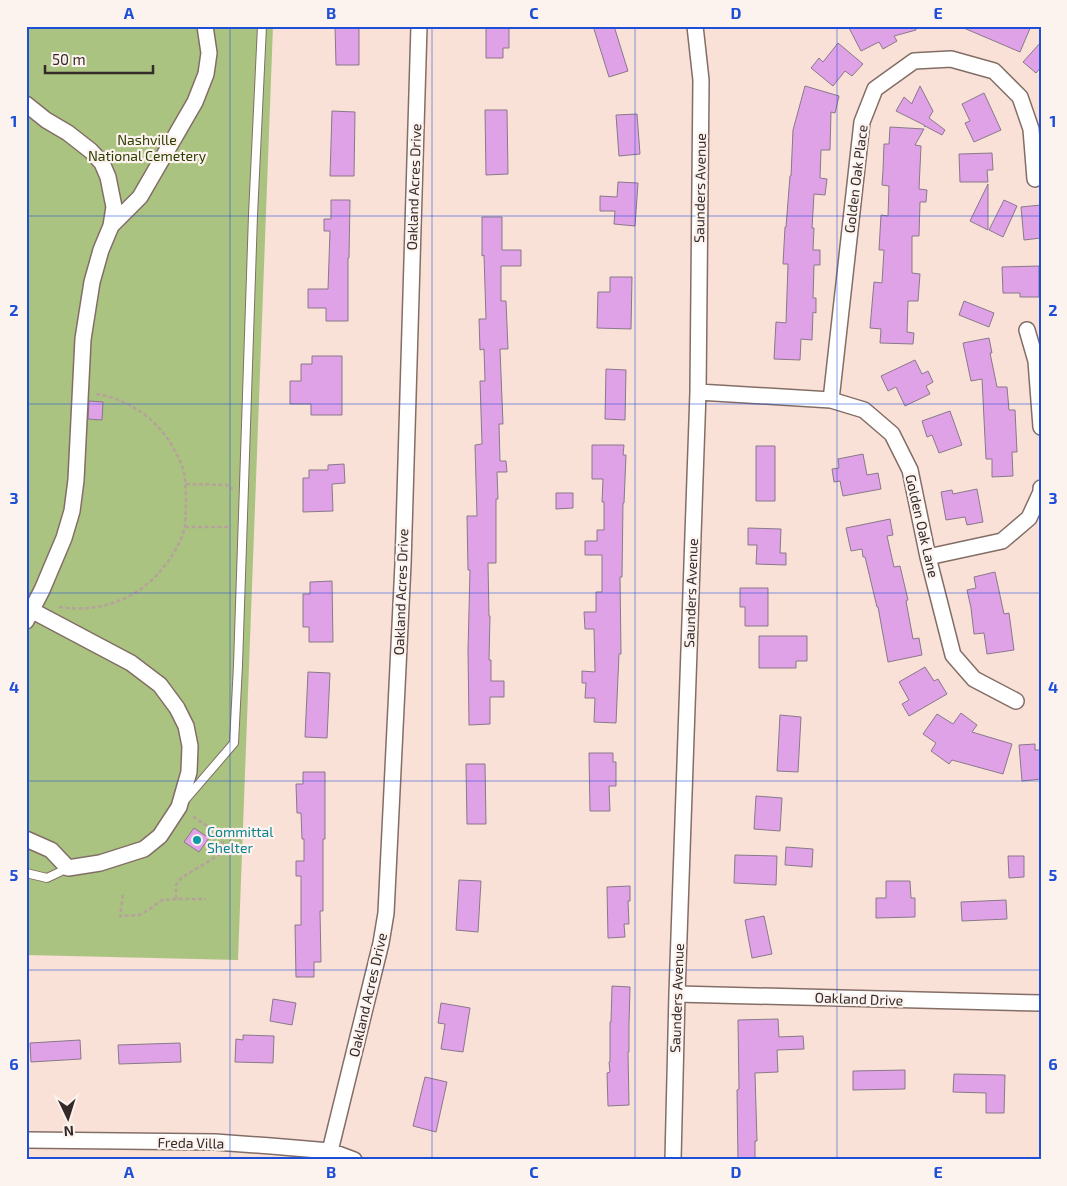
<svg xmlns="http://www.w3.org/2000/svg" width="1067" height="1186" font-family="'Exo 2',sans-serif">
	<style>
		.green { fill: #aac380 }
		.building { fill: #e0a2e6; stroke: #887989 }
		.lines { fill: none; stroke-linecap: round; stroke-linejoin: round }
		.lane-casing { stroke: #836e66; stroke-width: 10 }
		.street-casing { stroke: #836e66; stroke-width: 18 }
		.path { stroke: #b6a29b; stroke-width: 2.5; stroke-dasharray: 4 2.5; stroke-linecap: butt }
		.lane { stroke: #fff; stroke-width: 8 }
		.street { stroke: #fff; stroke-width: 15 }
		.grid { fill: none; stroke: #1d4ed8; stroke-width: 1; stroke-opacity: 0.55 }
		.culture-dot { fill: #0f9aa8; stroke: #fcf2ee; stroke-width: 2 }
		.labels { text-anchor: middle; stroke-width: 4.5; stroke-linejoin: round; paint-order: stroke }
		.park-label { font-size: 14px; fill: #2d3f00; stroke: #fcf2ee }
		.street-label { font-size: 14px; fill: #342a27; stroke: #fcf2ee }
		.culture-label { font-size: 14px; fill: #0d838f; stroke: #fcf2ee; text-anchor: start }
		.neatline { fill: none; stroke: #1d4ed8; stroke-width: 2 }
		.grid-label { font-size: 16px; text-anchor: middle; font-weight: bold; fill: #1d4ed8 }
	</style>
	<rect width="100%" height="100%" fill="#fae1d8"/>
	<path class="green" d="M26,26H273L238,960L26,955Z"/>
	<path class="building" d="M335,26H359V65H336Z
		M486,26H509V48H503V58H486Z
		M593,26H614L628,71L609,77Z
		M848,26H916V30L894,36L897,41L883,49L879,42L861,51Z
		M959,26H1031L1020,52Z
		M1041,42V67L1036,73L1023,62Z
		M838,43L863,64L852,76L845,71L833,86L811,68L819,58L823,62Z
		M805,86L839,96L835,113L831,112L830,150H821L820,178L827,179L825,195L814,194L812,228H814L813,250H820V265H814L813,298H816V313L813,312L812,340L801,339L800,360L774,359L776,322L786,323L788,264H783L785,227H786L790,176H791L793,130Z
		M920,86L933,111L929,118L945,130L942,135L925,126V127L924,125L896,111L904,97L912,104V103Z
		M984,93L1001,130L974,142L965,123L970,121L962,104Z
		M485,110H507L508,174L486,175Z
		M332,111L355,112L354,176H330Z
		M637,114L640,154L619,156L616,115Z
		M890,127L924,129L915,145L921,146L919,189L927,190L926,202H920L919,236H912V273L920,274L918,301H908L907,332L914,333L913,344L880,343L881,329L870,328L874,282L882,283L884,250H879L881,215L888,216L889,186L882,185L883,170L884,144H889Z
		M992,153L993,170H987L988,182H960L959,154Z
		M618,182L638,183L635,226L614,224L615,211H600V196L617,197Z
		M988,184V230L970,221Z
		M331,200H350L349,258H348V321H326V308H308V289H328L330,231H324V219H331Z
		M1004,200L1017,206L1003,237L989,230Z
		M1041,205V238L1024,240L1021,207Z
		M482,217H502V250H521V266H501V301H506L508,349H500L503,424H499L500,461H506L507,472H497L498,499H496V563H488L489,616H490L489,660H491V681H504V697H490V724L469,725L468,651L470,570H468L467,516H477L475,445L482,444L480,381H485L484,349L480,350L479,319H486L484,255L482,256Z
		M1039,266V297H1020V293H1003L1002,267Z
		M610,277H632L631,329L597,328L598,292H610Z
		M964,301L994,313L989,327L959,315Z
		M989,338L992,353H990L997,387H1007L1009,410H1015L1017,452H1012L1013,476L992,477V459H986L982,379L971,381L963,343Z
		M312,356H342V415H311V404H290V381H301V364H312Z
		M915,360L922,374L928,371L933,382L926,386L930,394L905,406L896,387L888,391L881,376Z
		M606,369L626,370L625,420L605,419Z
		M89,401L103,402L102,420L88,419Z
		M950,411L962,445L939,453L932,435L927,437L922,421Z
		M592,445H624L623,455H626L624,503H623L622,577H620L621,654H619L616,723L594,722L595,698H585L586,683H582V671L595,672L594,629H585L584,612H596V592H602V555H585V541H597V530H604V502H602L603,479H592Z
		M756,446H775V501H756Z
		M863,454L867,475L878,473L881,489L843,496L840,481L834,482L832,469L839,468L838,459Z
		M344,464L345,483L332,484L333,511L303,512V478H309V470H328V465Z
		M977,489L983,522L967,525L965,517L946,520L941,492L952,490L953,494Z
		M556,493H573V508L556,509Z
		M890,519L893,535L887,536L894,567L900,566L908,600L906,601L913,639L919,638L922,655L888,662L878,607H877L865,557H863L862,549L851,551L846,528Z
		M748,528L781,529L780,553H786V565L756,564L757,545H748Z
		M995,572L1004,614L1009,613L1014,650L987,654L984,633L974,634L971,608L967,590L976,588L974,577Z
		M332,581L333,642H309V627H303V594H310V582Z
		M740,588H768V626H745V607H740Z
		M759,636H807V661H796V668H759Z
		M925,667L934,681L938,679L947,694L909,716L902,704L909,700L899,682Z
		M308,672L330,673L327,738L305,737Z
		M961,713L977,725L972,732L1012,744L1003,774L952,760L949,764L931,751L936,743L923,734L937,714L953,724Z
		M780,715L801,717L798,772L777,771Z
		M1035,744V750H1041V779L1022,781L1019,745Z
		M589,753H613V762H616V786H609L610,811H590Z
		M466,764H485L486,824H467Z
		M303,772H325V839H323V911H320L321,962H314V977H296L295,925H301V876H296V861H304V839H302L301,813H297L296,784H303Z
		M756,796L782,798L780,831L754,829Z
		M194,828L209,838L199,852L184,842Z
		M786,847L813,849L812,867L785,865Z
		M735,855L777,856L776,885L734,883Z
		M1008,856H1024V877L1009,878Z
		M459,880L481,881L478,932L456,930Z
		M886,881H910L911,898H915V917L876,918V898H886Z
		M630,886V901H628L629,924H624L625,937L608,938L607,887Z
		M1006,900L1007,919L962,921L961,902Z
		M764,916L772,954L752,958L745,920Z
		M612,986L630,987L629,1024V1052H628L629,1105L608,1106L607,1073L610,1072L609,1062H610V1022H611Z
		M273,999L296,1003L292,1025L270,1021Z
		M441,1003L470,1008L463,1052L441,1049L445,1024L438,1023Z
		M778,1019L779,1037L803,1036L804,1049L777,1050L778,1072L755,1073L757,1141H755V1160H738L737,1090L739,1089L738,1020Z
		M243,1035L274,1036L273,1063L235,1062L236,1039L243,1040Z
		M80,1040L81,1059L31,1062L30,1043Z
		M180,1043L181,1062L119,1064L118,1045Z
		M905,1070V1089L853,1090V1071Z
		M954,1074L1005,1075L1004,1113H986V1093L953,1092Z
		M425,1077L447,1082L436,1132L413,1126Z"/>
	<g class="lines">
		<defs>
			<path id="lane" d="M185,800L234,743L238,665L253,215L262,26
				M26,873L47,878L68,868"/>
			<path id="street" d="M26,104L46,120L68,133L91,151L102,163L108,177L114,207L111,226L101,250L92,282L83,339L76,480L72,511L64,538L42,590L26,621
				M111,226L140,197L195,102L206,74L209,53L205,26
				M1027,330L1036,361L1041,427
				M698,392L831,400L864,410L892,434L910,470L928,557L953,655L974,679L1016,701
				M831,400L862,122L875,89L914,61L951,59L994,71L1020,97L1031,129L1035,179
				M928,557L1002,541L1029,518L1041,492V488
				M26,606L31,610L131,663L160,685L177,708L186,726L190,746L189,772L179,807L160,836L144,849L100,863L68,868L51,850L26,839
				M677,994L1041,1003
				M26,1140L215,1142L271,1146L330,1151L354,1160
				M330,1151L381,943L386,913L403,564L419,26
				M673,1160L677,994L698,392L701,80L695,26"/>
		</defs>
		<use href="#lane" class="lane-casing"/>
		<use href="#street" class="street-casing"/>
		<path class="path" d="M186,484L226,485L233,489
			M185,527H227L231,526
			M59,607C106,614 148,595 173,554C178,546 183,536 185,526C186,514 187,480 183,469C170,430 136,399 95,394
			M123,895L120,916L139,915L148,910L162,900L176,899H206
			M176,899V885L181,878L219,855L223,847L222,840L219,834L191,815"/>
		<use href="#lane" class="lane"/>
		<use href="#street" class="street"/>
	</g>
	<path class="grid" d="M230,26V1160M432,26V1160M635,26V1160M837,26V1160M26,216H1041M26,404H1041M26,593H1041M26,781H1041M26,970H1041"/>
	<circle class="culture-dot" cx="197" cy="840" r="5"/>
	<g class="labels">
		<g class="park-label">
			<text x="147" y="145">Nashville<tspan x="147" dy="16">National Cemetery</tspan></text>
		</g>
		<g class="street-label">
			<text transform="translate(856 179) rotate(-83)" y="5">Golden Oak Place</text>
			<text transform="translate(414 187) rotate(-88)" y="5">Oakland Acres Drive</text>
			<text transform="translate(700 188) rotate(-89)" y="5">Saunders Avenue</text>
			<text transform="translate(922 526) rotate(77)" y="5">Golden Oak Lane</text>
			<text transform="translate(401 592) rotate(-88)" y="5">Oakland Acres Drive</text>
			<text transform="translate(691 593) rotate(-88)" y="5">Saunders Avenue</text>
			<text transform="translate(368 995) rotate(-77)" y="5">Oakland Acres Drive</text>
			<text transform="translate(677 998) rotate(-88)" y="5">Saunders Avenue</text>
			<text transform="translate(859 999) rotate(2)" y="5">Oakland Drive</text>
			<text transform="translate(191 1143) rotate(1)" y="5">Freda Villa</text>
		</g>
		<g class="culture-label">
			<text x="207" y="837">Committal<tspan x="207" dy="16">Shelter</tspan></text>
		</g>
	</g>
	<rect width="1067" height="1186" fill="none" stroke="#fcf2ee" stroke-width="55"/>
	<g transform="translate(68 1118) rotate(176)" stroke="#fcf2ee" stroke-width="4" paint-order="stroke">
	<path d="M0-4L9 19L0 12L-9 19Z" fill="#342a27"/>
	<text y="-8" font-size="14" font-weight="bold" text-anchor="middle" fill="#342a27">N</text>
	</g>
	<path d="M45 65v8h108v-8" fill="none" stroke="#342a27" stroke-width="2.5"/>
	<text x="52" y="65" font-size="15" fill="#342a27" stroke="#fcf2ee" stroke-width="4" paint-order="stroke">50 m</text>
	<rect x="28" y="28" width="1012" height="1130" class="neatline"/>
	<g class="grid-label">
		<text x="129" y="19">A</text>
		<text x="331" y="19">B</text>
		<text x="534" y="19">C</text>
		<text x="736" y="19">D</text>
		<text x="938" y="19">E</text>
		<text x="14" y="127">1</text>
		<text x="1053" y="127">1</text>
		<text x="14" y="316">2</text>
		<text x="1053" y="316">2</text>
		<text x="14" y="504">3</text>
		<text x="1053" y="504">3</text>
		<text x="14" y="693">4</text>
		<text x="1053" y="693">4</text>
		<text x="14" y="881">5</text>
		<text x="1053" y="881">5</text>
		<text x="14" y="1070">6</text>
		<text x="1053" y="1070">6</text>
		<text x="129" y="1178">A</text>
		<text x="331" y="1178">B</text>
		<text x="534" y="1178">C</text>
		<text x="736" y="1178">D</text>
		<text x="938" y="1178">E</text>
	</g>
</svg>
